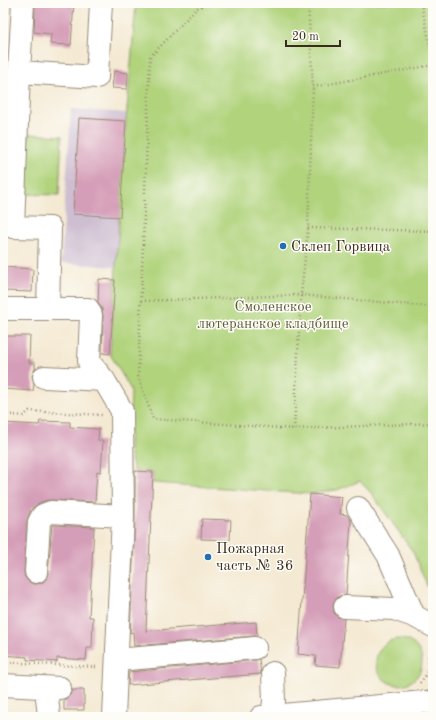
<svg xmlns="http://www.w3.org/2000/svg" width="436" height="720" font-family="'Old Standard TT',serif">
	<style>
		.industrial { fill: #cebed1 }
		.green { fill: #b0d37b; stroke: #767e4c }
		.building { fill: #d59eb8 }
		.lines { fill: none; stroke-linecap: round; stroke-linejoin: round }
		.minor-casing { stroke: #988a78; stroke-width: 24 }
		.path { stroke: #988a78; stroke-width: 2.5; stroke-dasharray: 1 3; stroke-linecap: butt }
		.minor { stroke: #fff; stroke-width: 22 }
		.poi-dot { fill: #1f6fb2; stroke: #fdfcf7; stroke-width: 1.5 }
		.labels { text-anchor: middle; stroke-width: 3; stroke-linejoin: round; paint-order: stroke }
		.poi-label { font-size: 15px; fill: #3b2a1e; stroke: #fdfcf7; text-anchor: start }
		.park-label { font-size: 15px; fill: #5e5d3a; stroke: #fdfcf7 }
	</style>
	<rect width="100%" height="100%" fill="#fdfcf7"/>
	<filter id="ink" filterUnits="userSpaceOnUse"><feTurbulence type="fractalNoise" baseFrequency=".025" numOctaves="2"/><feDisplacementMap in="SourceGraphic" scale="8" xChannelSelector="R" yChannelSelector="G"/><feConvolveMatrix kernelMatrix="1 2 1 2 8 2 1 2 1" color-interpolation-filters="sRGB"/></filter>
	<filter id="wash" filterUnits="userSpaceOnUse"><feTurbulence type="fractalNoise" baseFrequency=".012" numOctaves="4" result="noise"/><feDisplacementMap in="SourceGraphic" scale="16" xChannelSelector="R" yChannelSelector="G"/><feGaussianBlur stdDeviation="0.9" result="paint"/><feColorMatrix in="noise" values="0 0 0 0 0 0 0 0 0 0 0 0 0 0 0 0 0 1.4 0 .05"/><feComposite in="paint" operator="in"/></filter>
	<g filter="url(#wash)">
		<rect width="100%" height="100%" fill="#f4e9d2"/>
		<path class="industrial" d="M71,109L126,113L116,267L61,263Z"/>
		<path class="green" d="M136,3H433V600L413,552L372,494L360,481L337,490L310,494L153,483V472L134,471L129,450L131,390L110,354L126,121Z
			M28,134L62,136L59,195L24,194Z
			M376 662a23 23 0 1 1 46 0a23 23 0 1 1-46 0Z"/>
		<g id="blocks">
			<path class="building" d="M35,3H74L71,45L50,44L51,34L34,32Z
				M114,71L128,73L127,89L112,88Z
				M79,118L126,121L120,217L73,214Z
				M3,267L33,269L32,292L3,291Z
				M99,279L115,280L110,354L102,353L103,316L102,309L98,302Z
				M3,336H30L29,363H35V369L32,376L34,384L33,391L3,389Z
				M40,421L70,422V427L99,429L98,441H103L101,472L97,471L95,502L52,500H47L39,503L32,508L28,516L27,521L24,572L25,577L29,582L35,584L42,583L46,579L48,573L52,525L94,527L89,617H93L92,648H87L86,660L57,658V662L27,660V657L3,655V423L39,425Z
				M135,471L153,472L146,631L256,622L257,636H254L134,646L133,632L130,633L135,517Z
				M310,494L342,497L340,514L347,515L351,521L346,595L339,596L334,601L333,606L334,613L338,617L344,619L340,667L315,665L316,656L298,654Z
				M202,519L231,520L230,540L201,539Z
				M259,659L261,674L128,685L129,672L256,660Z
				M72,690H84V710H64V700L70,695Z"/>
		</g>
	</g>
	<g filter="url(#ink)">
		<use href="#blocks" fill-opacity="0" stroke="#988a78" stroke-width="1"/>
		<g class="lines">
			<defs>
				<path id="minor" d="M23,3L19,72L13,227L50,228L48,309
					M19,72L97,77L101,3
					M3,309H88L91,315L89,362L104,380L122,411L123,516L114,717
					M44,377L104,380
					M358,508L388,555L414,616L433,626
					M36,572L39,522L43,515L51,512L123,516
					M345,607L394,609L414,616
					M117,660L255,648
					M3,685L60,688
					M46,688L49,717
					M272,716L274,701L273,673
					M261,717L424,702L433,703"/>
			</defs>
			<use href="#minor" class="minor-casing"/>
			<path class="path" d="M209,3L197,8L150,57L138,376L153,419L294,429L433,423
				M421,3L433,59
				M313,87L433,65
				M308,228L433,231
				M141,301L301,295L433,307
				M3,414L24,416L29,411L103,415
				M294,429L301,295L308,228L313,87L308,3
				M3,662L96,667
				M420,683C428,673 429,668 428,656"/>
			<use href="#minor" class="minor"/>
		</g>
	</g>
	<g class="poi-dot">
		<circle cx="283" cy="246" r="4"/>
		<circle cx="208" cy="557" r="4"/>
	</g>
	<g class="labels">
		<g class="poi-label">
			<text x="291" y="251">Склеп Горвица</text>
			<text x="216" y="553">Пожарная<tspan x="216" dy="17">часть № 36</tspan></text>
		</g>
		<g class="park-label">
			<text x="273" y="311">Смоленское<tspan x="273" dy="17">лютеранское кладбище</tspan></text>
		</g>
	</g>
	<rect width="436" height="720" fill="none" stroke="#fdfcf7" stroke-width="16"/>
	<path d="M286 40v6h54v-6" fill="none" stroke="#3b2a1e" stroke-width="2"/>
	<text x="292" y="40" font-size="12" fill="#3b2a1e" stroke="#fdfcf7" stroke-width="3" paint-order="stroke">20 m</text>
</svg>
